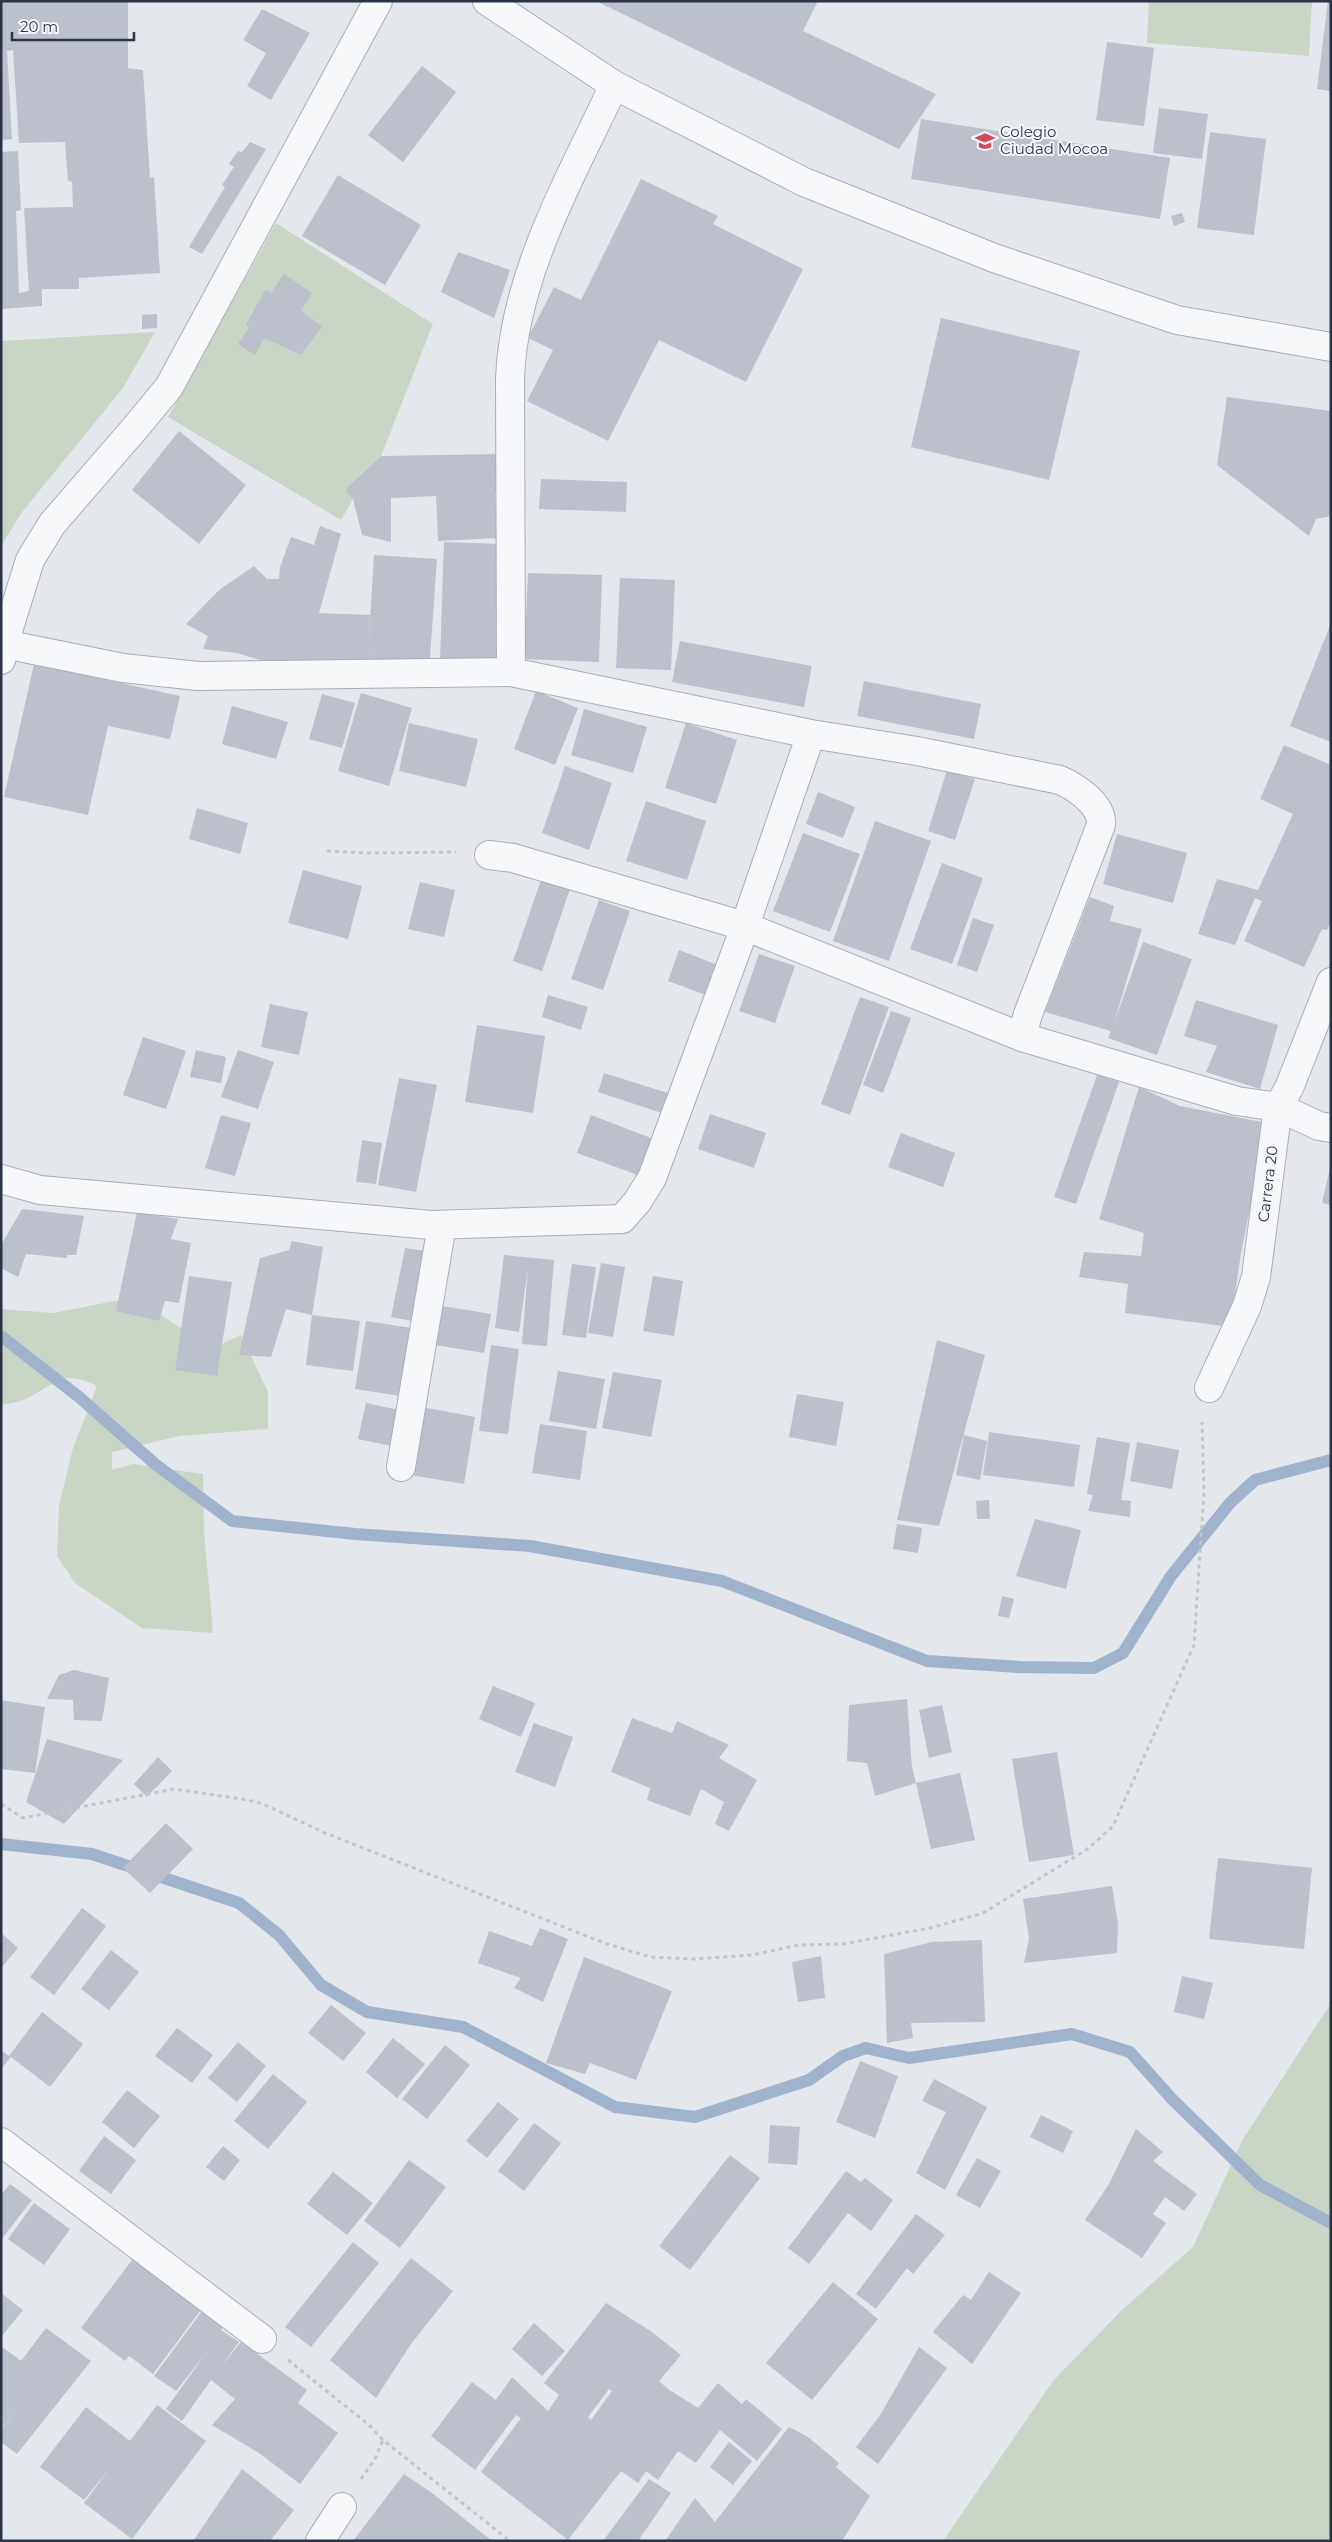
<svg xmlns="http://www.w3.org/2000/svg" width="1332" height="2542" font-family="Montserrat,sans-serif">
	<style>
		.green { fill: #c9d6c5 }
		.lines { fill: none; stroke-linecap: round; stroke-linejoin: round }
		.stream { stroke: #9fb4cc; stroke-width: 12 }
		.building { fill: #bbc0ca; fill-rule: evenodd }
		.minor-casing { stroke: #a9aeb7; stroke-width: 30 }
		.path { stroke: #c2c5cb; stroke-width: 3; stroke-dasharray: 4 4; stroke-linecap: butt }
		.minor { stroke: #f7f8fa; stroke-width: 28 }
		.labels { text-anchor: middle; stroke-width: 4; stroke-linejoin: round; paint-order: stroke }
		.poi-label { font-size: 15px; fill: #2b3445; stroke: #f4f6f9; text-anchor: start }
		.street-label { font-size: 15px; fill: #2b3445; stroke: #f4f6f9 }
	</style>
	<rect width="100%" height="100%" fill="#e4e7ec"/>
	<path class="green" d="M1149,1H1312L1309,56L1147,43Z
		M276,223L433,324L381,456L346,490L353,499L341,520L168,417Z
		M155,332L123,388L22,512L1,546V341Z
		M120,1300L139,1301L181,1328L222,1344L241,1335L268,1392V1429L179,1436L112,1452V1470L133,1464L203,1474L204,1531L213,1633L142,1628L75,1583L57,1556L59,1506L73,1448L97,1386C62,1369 58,1382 28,1398C20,1402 10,1403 1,1405V1309L53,1313Z
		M1331,2003V2541H943L1053,2381L1121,2311L1193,2247L1243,2139Z"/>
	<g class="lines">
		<path class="stream" d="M1,1336L79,1397L155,1464L232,1521L355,1534L530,1546L722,1581L927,1661L1020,1667L1094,1668L1123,1653L1171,1576L1230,1503L1255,1480L1331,1460
			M1,1844L92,1854L239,1903L279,1935L321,1985L367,2012L463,2027L615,2107L695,2117L809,2080L843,2056L866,2048L909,2058L1072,2034L1130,2052L1172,2099L1260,2185L1331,2223"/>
	</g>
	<path class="building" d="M1,1H128V68L143,70L150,178L154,177L160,273L79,278V289H42V306L1,309V152L18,151L21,210L16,211L19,293L29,291L24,208L73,207L72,182L68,181L65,142L19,143L13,50L7,51L12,139L1,140Z
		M596,1H818L803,31L936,94L899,149Z
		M1328,1H1331V91L1317,89Z
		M262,9L310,33L271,100L247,86L266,53L243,40Z
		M1107,42L1154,48L1144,126L1096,120Z
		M422,66L456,92L403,162L368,135Z
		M1159,108L1208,114L1202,159L1153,153Z
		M921,119L1170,158L1160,219L911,179Z
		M1210,132L1266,139L1254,235L1197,228Z
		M250,142L266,149L202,254L189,247L225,187L222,185L234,167L229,164L238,151L242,152Z
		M338,175L421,225L385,285L302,236Z
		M641,179L718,216L713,224L803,269L746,382L659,340L608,441L527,401L553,350L528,338L554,287L581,300Z
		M1182,213L1185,222L1174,226L1171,216Z
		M458,252L510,270L494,318L441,292Z
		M284,274L312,293L301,310L322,327L301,355L264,338L255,355L238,344L249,328L246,324L266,289L271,293Z
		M157,314V328L142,329V315Z
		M941,318L1080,351L1049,480L911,447Z
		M1227,397L1331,411V516L1316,519L1309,536L1217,465Z
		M179,431L246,485L199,544L132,490Z
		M502,454L504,490L495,493L497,538L438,541L436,496L391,498V542L362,535L353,499L345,490L381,456Z
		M541,479L627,482L626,512L539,509Z
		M320,526L341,534L319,613L370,615L368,654L374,555L437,559L429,671L260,660L237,653L203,649L208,636L186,624L219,590L254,566L267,579H279L280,567L291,537L314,545Z
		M444,542L503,544L499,662L440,660Z
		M528,573L602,575L599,662L524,659Z
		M620,578L675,580L671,670L616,668Z
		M1331,623V742L1290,726Z
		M680,641L812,666L804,707L672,682Z
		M34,664L180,696L170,739L108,726L88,815L4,797Z
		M864,681L981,704L974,739L857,716Z
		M536,691L578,708L555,765L514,749Z
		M361,693L412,708L389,786L338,771Z
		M322,694L355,703L342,748L309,739Z
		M232,706L288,722L276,759L222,744Z
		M584,709L647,727L633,773L571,755Z
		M409,723L478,739L466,787L399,771Z
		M686,723L737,740L716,804L665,788Z
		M1284,745L1331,765V921L1327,930L1322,929L1304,967L1244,941L1262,901L1255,898L1235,945L1198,934L1217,879L1258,890L1293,814L1260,799Z
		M565,766L612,783L589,850L542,833Z
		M947,770L975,779L955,840L928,831Z
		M818,792L855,807L843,838L806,824Z
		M646,801L706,821L687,880L626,861Z
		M197,808L248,823L240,854L189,839Z
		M875,821L931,841L889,961L833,941Z
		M803,833L860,854L830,932L773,911Z
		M1117,834L1187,853L1173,903L1103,884Z
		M942,863L983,878L952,964L910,949Z
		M303,870L362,886L348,939L288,923Z
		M541,880L570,889L542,971L513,961Z
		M420,882L455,890L444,937L408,929Z
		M1090,897L1114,906L1110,921L1142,929L1114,1023L1143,942L1192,959L1157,1055L1108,1038L1111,1031L1045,1012Z
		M599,900L630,911L603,990L571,979Z
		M973,918L994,925L977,972L957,965Z
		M679,950L718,965L706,995L668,981Z
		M759,954L795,966L775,1023L739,1011Z
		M548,995L588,1007L581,1030L542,1017Z
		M860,997L889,1007L850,1115L821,1104Z
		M1196,1000L1278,1025L1260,1089L1206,1072L1217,1046L1184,1036Z
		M270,1004L308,1012L299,1055L261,1047Z
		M891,1011L911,1018L883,1093L863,1085Z
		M477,1025L545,1036L533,1113L465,1102Z
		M143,1037L186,1051L166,1109L123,1095Z
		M196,1050L226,1057L221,1083L190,1077Z
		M238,1050L274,1062L258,1109L221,1097Z
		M604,1073L671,1094L665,1114L598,1092Z
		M1097,1075L1119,1082L1076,1204L1054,1197Z
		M399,1078L437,1085L416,1192L378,1185Z
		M1139,1087L1180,1106L1267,1123L1241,1253L1230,1327L1125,1313L1128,1284L1079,1277L1084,1252L1141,1256L1144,1233L1099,1219Z
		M710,1114L766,1133L754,1168L698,1149Z
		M221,1115L251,1123L235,1176L205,1168Z
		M591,1115L651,1138L638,1175L577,1153Z
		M901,1133L955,1153L943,1187L888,1167Z
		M362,1140L382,1143L376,1184L356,1182Z
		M1330,1168H1331V1205L1322,1203Z
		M22,1209L84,1216L76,1255H67V1258L26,1254L18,1277L1,1268V1245Z
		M137,1212L178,1219L171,1239L191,1243L179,1303L165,1301L159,1321L116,1311Z
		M292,1241L323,1247L312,1315L286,1309L271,1357L239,1355L260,1258L289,1250Z
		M405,1248L426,1251L412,1321L391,1317Z
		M504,1255L554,1260L547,1346L522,1344L528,1267L519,1332L495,1328Z
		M601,1263L625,1267L613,1337L588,1333Z
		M572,1264L596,1267L586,1338L562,1335Z
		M189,1276L232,1282L217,1376L175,1370Z
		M653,1276L683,1281L674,1336L643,1331Z
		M442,1306L491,1314L484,1353L435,1345Z
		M312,1315L360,1321L353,1371L306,1365Z
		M366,1321L418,1329L407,1397L355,1389Z
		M937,1340L985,1355L939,1526L897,1520Z
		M491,1345L519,1349L508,1434L479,1431Z
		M558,1371L605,1379L596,1429L549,1421Z
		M613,1372L662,1380L651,1437L602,1428Z
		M797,1394L844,1402L836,1446L789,1437Z
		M366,1403L404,1411L396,1447L358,1439Z
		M422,1407L475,1417L464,1484L411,1475Z
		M540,1424L587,1431L580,1480L532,1473Z
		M989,1432L1080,1445L1074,1487L983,1475Z
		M964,1435L987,1441L980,1480L956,1475Z
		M1097,1437L1130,1443L1121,1500L1131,1501L1130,1517L1088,1511L1093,1495L1087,1494Z
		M1137,1442L1179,1450L1172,1489L1130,1481Z
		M989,1500L990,1519H977L976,1501Z
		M1035,1519L1081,1530L1066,1589L1016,1576Z
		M897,1524L922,1528L918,1553L893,1549Z
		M1002,1596L1014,1599L1009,1618L998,1616Z
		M74,1670L109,1678L102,1721L74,1720L73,1700L47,1699L59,1675Z
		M493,1686L535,1703L521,1737L479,1719Z
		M907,1699L912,1767L916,1783L875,1796L867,1763L847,1761L849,1705Z
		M1,1700L45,1707L35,1773L1,1769Z
		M942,1705L952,1752L929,1758L919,1710Z
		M632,1718L672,1733L677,1721L729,1745L719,1758L757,1780L729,1831L715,1824L724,1802L701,1789L690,1816L647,1800L650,1788L611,1772Z
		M534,1723L573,1737L555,1787L515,1772Z
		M47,1739L123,1760L64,1824L26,1802Z
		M1057,1752L1074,1855L1029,1862L1012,1759Z
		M158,1757L172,1771L147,1797L134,1784Z
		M960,1773L975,1840L931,1849L916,1783Z
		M166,1823L193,1849L150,1893L123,1868Z
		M1218,1858L1312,1868L1304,1949L1209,1939Z
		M1112,1886L1118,1924L1117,1953L1024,1963L1029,1938L1023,1899Z
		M82,1908L106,1926L54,1995L30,1977Z
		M540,1928L568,1939L543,2002L514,1988L521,1978L478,1963L489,1931L532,1946Z
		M1,1933L18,1948L1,1968Z
		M982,1940L985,2022L911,2023L913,2038L887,2043L884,1954L932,1942Z
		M111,1950L139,1972L109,2010L81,1989Z
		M821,1956L825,1998L798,2002L792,1962Z
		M584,1957L672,1991L636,2080L590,2063L585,2074L546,2063Z
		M1182,1976L1213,1983L1204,2019L1174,2012Z
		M331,2005L366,2033L343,2061L308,2033Z
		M42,2012L83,2044L50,2087L11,2057L1,2069V2050L9,2056Z
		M177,2028L213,2055L192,2083L155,2056Z
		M393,2038L425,2064L397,2098L366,2072Z
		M238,2042L266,2066L237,2102L208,2078Z
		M445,2045L470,2065L427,2119L402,2099Z
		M860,2061L898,2076L875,2138L836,2122Z
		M273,2074L307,2102L268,2149L234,2121Z
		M934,2079L987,2107L945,2190L916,2173L946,2112L922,2101Z
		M127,2090L160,2116L134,2148L102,2122Z
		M498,2102L519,2119L487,2158L466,2141Z
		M1041,2115L1073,2131L1063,2153L1030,2137Z
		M534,2123L561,2143L524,2191L498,2171Z
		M770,2125L800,2127L797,2165L768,2163Z
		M1136,2129L1163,2152L1153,2161L1197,2194L1184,2211L1165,2197L1153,2214L1166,2223L1142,2258L1085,2220L1109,2184Z
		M104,2136L136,2160L111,2194L79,2171Z
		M223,2146L240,2160L224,2181L206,2167Z
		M730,2155L760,2178L690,2270L659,2246Z
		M977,2158L1001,2171L980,2208L956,2195Z
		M409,2160L446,2187L400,2248L364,2221Z
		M846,2171L861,2182L865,2178L893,2200L871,2231L848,2213L809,2264L788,2248Z
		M333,2172L373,2203L347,2235L307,2204Z
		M10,2184L32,2200L1,2240V2195Z
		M34,2203L70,2229L44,2265L8,2239Z
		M916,2214L945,2235L913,2274L907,2268L876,2309L856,2294Z
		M353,2242L379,2263L311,2347L285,2327Z
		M138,2252L206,2303L153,2374L129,2356L125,2361L81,2328Z
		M411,2258L453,2291L411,2344L376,2398L330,2360Z
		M989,2272L1021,2293L972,2364L933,2332L963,2295L971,2300Z
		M833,2282L878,2319L812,2400L766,2363Z
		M1,2293L23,2310L1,2337Z
		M606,2303L652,2332L681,2355L659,2381L668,2389L698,2408L718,2383L742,2404L746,2399L782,2429L757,2461L720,2430L696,2463L678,2451L658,2480L646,2471L638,2483L621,2471L568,2540L481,2472L521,2418L516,2415L475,2470L431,2436L472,2382L496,2400L512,2377L548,2411L559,2395L544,2383ZM609,2389L612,2391L591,2420L588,2417Z
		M205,2307L227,2322L221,2330L239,2342L221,2367L241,2342L307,2390L298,2403L338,2433L300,2484L259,2453L212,2425L235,2399L211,2380L182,2421L166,2409L206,2353L176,2391L154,2376Z
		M534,2323L565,2351L542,2376L512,2349Z
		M46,2328L91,2361L17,2454L1,2442V2431L15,2413L1,2430V2346L21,2361Z
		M919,2347L947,2368L878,2464L856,2447L881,2414Z
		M157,2405L206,2441L132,2539L84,2503L111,2467L84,2500L40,2467L86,2407L130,2441Z
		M789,2427L808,2437L839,2463L836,2467L870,2496L842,2541H665L695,2498L715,2522Z
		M729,2442L752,2461L733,2485L710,2467Z
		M242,2469L294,2510L270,2541H193Z
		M404,2474L432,2493L492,2541H353Z
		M649,2479L671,2493L638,2541H603Z"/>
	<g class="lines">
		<defs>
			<path id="minor" d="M487,1L614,85L804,182L994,258L1177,320L1331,347
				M4,644L123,668L198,676L511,672L811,734L917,751L1060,780C1076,787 1103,805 1101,825L1028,1014L1022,1037
				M1,660L4,644L30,560L52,524L136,427L169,387L378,1
				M511,672L510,378C514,274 571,178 614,85
				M489,855L513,858L744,926L1022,1037L1237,1101L1278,1107L1319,1126L1331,1128
				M1,1179L40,1190L431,1225L622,1219L637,1202L652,1178L738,946L811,734
				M1209,1388L1247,1306L1256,1277L1278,1107L1289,1088L1331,982
				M401,1467L442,1225
				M1,2142L262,2339
				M320,2541L342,2507"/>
		</defs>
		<use href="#minor" class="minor-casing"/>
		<path class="path" d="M327,851L369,853L456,852
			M1,1804L23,1818L174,1789L248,1800L263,1804L325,1833L607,1944L651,1957L694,1959L752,1955L799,1945L843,1944L930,1928L983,1913L1086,1850L1099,1839L1113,1826L1194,1645L1204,1492L1202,1422
			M288,2360L369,2425L383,2440L510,2541
			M361,2479L375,2459L383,2440"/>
		<use href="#minor" class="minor"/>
	</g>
	<defs>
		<symbol id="school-bare" viewBox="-9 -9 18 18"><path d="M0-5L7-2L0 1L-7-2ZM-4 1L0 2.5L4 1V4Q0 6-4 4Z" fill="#d1495b" stroke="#f4f6f9" stroke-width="2.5" paint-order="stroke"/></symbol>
	</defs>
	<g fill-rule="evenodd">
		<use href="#school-bare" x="971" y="127" width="28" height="28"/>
	</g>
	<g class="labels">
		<g class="poi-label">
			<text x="1000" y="137">Colegio<tspan x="1000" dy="17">Ciudad Mocoa</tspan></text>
		</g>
		<g class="street-label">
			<text transform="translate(1268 1184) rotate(-83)" y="5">Carrera 20</text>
		</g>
	</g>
	<rect width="1332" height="2542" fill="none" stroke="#2b3445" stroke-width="5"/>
	<path d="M12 32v8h122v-8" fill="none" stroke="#2b3445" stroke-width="2.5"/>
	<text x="20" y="32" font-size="15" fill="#2b3445" stroke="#f4f6f9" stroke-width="4" paint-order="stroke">20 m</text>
</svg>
